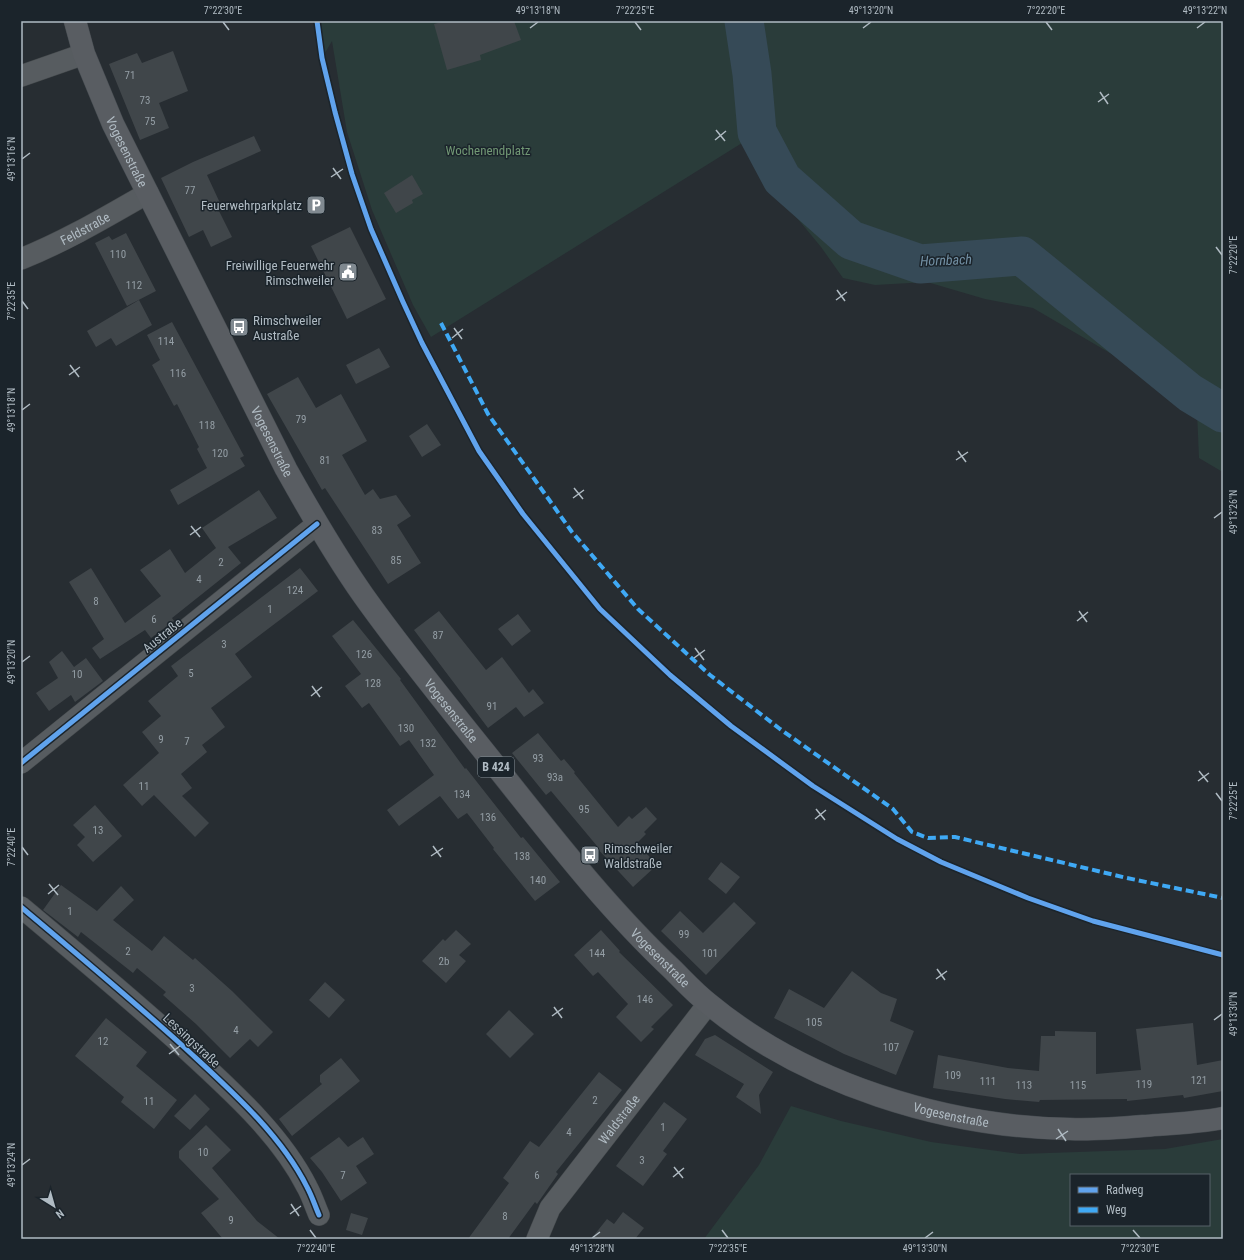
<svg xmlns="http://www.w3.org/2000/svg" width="1244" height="1260" font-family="'Roboto Condensed',sans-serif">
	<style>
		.green { fill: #2a3c3a; fill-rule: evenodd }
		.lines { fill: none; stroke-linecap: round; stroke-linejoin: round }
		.river { stroke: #364a57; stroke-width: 39 }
		.building { fill: #40464a }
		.minor-casing { stroke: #44494c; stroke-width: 22 }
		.primary-casing { stroke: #444a4f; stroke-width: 23 }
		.minor { stroke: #575c60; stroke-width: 21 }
		.primary { stroke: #595d62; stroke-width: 22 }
		.quiet { stroke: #3fa9f5; stroke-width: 4; stroke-dasharray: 8 4; stroke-linecap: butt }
		.cycleway-casing { stroke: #1b242b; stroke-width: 8 }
		.cycleway { stroke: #60a3ed; stroke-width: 5 }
		.ticks { fill: none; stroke: #b0bbc3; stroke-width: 1.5 }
		.labels { text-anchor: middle; stroke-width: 3; stroke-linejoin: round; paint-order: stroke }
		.number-label { font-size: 11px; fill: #949ea5 }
		.shield { fill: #1b242b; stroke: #838e95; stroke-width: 1 }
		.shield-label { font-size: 12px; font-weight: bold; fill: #b0bbc3 }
		.park-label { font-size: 13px; fill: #719774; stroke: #1b242b }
		.street-label { font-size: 13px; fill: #b0bbc3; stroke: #1b242b }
		.poi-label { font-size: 13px; fill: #b0bbc3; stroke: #1b242b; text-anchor: end }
		.water-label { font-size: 14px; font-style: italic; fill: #7390a4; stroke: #1b242b }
		.neatline { fill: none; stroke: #b0bbc3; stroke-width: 1.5 }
		.ticks-label { font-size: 10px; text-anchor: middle; fill: #b0bbc3 }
	</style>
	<rect width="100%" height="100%" fill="#272d32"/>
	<path class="green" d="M317,21H1223V470L1221,471L1199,458L1197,411L1156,380L1033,308L985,299L927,282L875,285L843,278L821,247L769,184L742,143L431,337L413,305L372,210L347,132L332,41L322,58Z
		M791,1106L841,1121L931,1142L1020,1154L1165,1149L1223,1139V1239H704L759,1165ZM1071,1175H1209V1225H1071Z"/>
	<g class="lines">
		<path class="river" d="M744,21L752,74L757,132L782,179L851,240L920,264L1022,256L1190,393L1223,413"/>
	</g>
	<path class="building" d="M445,21H514L521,40L480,55L481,60L447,70L434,24Z
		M173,51L188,91L159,103L169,128L140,140L109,64L137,53L142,63Z
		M254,136L261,151L207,175L220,203L216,205L232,237L211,247L203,230L189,237L161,178L193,162Z
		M412,175L423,194L412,200L413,203L396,213L384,193Z
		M350,227L386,299L347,319L311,246Z
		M126,233L156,291L127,306L95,243L109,236L112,240Z
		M139,300L152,325L116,346L111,338L96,347L87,331Z
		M172,322L244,456L240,458L245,466L178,505L170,490L207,468L197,449L199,447L177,404L174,406L152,365L160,360L147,335Z
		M379,348L390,367L356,384L346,365Z
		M298,377L316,408L341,394L367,441L342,455L365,495L373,489L380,499L396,495L411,516L397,525L421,563L388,584L325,488L322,490L267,394Z
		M427,424L441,445L422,457L409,436Z
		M259,490L277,518L228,547L241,563L172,618L174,621L151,638L145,630L100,659L92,648L104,639L69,582L91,568L125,623L161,596L140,570L170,549L185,573L216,548L202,528Z
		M300,568L318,591L235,654L252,677L211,708L225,727L202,745L207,752L181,774L192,788L182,796L209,823L195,837L154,795L142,806L123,785L159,753L142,732L161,716L148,701L178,676L171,666Z
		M439,611L486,670L502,657L529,693L533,689L544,703L524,717L516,707L488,728L414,630Z
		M518,614L531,631L512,646L498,629Z
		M353,620L401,679L400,680L465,769L466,768L521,838L523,837L560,882L535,901L493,849L494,848L467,813L458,819L440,796L399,826L387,810L434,775L409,740L400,746L369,703L362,708L345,686L361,674L332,636Z
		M62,651L74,667L86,658L103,681L75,702L71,695L49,711L36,693L58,678L49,662Z
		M538,733L561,761L564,759L575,772L574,773L618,827L629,816L632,819L646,807L657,819L644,832L646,834L637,843L657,865L633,887L596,847L597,846L551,791L546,795L512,753Z
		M95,805L122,836L93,862L77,845L85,837L73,825Z
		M721,862L740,877L726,894L708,879Z
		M61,885L97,911L121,886L134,900L113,920L152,951L164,936L193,960L195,958L232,991L273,1032L258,1047L250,1039L230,1058L196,1024L163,995L166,992L137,968L133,973L81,932L78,937L43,910Z
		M734,902L756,923L706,975L661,931L680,911L703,933Z
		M456,930L471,944L459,955L466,961L446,983L422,961L443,939L445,941Z
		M601,930L620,951L619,952L673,1005L651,1027L654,1029L641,1042L616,1017L628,1004L598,972L593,976L574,955Z
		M852,971L881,993L897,999L890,1021L914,1031L896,1075L844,1054L774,1018L789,989L824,1008Z
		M325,982L345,1000L329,1018L309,1000Z
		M509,1010L534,1034L510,1058L486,1034Z
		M106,1018L147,1052L136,1066L177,1100L154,1129L121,1102L124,1097L75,1056Z
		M1193,1023L1197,1065L1223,1060V1091L1184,1098L1183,1095L1127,1101V1099L1040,1100L1039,1102L1005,1099L933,1088L938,1055L1008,1068L1039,1071L1041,1036H1055V1031L1096,1032V1074L1141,1070L1136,1029Z
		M715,1035L773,1072L759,1095L761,1114L736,1097L744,1084L695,1055L705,1039Z
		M341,1058L360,1081L292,1136L279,1119L322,1084L320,1082V1075Z
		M599,1072L622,1090L556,1172L558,1174L537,1204L535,1202L508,1239H468L509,1183L503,1178L530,1141L539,1147Z
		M195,1094L210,1109L190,1130L174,1116Z
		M664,1102L687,1119L663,1151L667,1154L643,1186L616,1166Z
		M206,1125L231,1150L212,1168L257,1221L280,1239H223L201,1213L219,1199L179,1158V1151Z
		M339,1137L348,1147L363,1137L374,1154L356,1166L367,1183L341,1201L322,1172L310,1158Z
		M623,1212L644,1228L635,1239H591L607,1219L614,1224Z
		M351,1213L368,1218L362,1235L346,1230Z"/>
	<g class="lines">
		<defs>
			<g id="minor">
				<path d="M21,76L84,54"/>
				<path id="s1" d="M21,259C66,241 106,217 148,193"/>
				<path d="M21,763L317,524"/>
				<path d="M21,907C76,953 131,999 184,1047C228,1088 280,1133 307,1187C312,1196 315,1206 319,1215"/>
				<path id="s2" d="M537,1239L550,1208L708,1004"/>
			</g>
			<g id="primary">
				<path id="s3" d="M75,21L84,54L113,124L286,469C310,512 335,555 363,595C407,657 456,716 503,775C557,843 610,911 673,970C685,982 696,994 709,1004C806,1084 945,1127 1070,1129C1094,1130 1119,1128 1143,1126C1170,1124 1197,1123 1223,1118"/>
			</g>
		</defs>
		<use href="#minor" class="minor-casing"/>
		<use href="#primary" class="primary-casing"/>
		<use href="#minor" class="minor"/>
		<use href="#primary" class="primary"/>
		<path class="quiet" d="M441,323L488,414L572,532L638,609L710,675L780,729L893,809L912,832L928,838L955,837L1127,878L1223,898"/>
		<defs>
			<path id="cycleway" d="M317,21L322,58L335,112L352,174L371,229L403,302L422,343L479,451L523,514L600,609L670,675L731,726L813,786L897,839L941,862L1028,898L1093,921L1223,955
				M21,763L317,524
				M21,907C76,953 131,999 184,1047C228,1088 280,1133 307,1187C312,1196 315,1206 319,1215"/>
		</defs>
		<use href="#cycleway" class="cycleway-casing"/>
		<use href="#cycleway" class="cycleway"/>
	</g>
	<path class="ticks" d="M223,22L229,30M635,22L641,30M1046,22L1052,30M530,28L538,22M863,28L871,22M1197,28L1205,22M1100,92L1108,104M1098,102L1109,94M716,130L725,141M715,140L726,131M22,159L30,153M333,168L341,179M331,177L343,169M1216,247L1222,255M837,290L845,301M836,300L847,292M22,301L28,309M454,328L462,339M452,338L463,329M70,365L79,377M69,375L80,367M22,410L30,404M958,451L966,462M956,460L968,452M574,488L583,499M573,498L584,490M1214,518L1222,512M191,526L200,537M190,535L201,527M1079,611L1087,622M1077,621L1088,612M695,648L704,660M694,658L705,650M22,662L30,656M312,686L320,697M311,696L322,687M1199,771L1208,782M1198,781L1209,773M1216,793L1222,801M816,809L825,820M815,819L826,810M433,846L441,857M22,847L28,855M431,856L443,848M49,884L58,895M48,894L59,885M937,969L945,980M936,979L947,971M554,1007L562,1018M552,1016L563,1008M1214,1020L1222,1014M170,1044L179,1055M169,1054L180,1046M1058,1129L1066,1141M1056,1139L1068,1131M22,1165L30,1159M674,1167L683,1178M673,1177L684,1168M291,1204L299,1216M290,1214L301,1206M310,1230L316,1238M722,1230L728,1238M1133,1230L1140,1238M592,1238L600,1232M925,1238L933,1232"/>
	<defs>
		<symbol id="parking-square" viewBox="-11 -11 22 22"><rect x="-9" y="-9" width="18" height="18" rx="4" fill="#808990" stroke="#1b242b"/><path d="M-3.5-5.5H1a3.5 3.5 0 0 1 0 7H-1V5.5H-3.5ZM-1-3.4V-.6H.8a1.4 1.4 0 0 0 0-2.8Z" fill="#fff"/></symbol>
		<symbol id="civic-square" viewBox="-11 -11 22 22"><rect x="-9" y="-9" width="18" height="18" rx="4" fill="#808990" stroke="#1b242b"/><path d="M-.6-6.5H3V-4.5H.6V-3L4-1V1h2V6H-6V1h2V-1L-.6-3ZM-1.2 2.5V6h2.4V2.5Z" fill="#fff"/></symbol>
		<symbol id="bus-square" viewBox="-11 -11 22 22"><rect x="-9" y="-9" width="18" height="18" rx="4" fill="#808990" stroke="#1b242b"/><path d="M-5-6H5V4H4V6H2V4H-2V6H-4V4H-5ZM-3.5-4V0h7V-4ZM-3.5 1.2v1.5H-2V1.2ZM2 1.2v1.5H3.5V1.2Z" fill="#fff"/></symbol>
	</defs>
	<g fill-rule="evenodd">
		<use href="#parking-square" x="305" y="194" width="22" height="22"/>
		<use href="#civic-square" x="337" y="261" width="22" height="22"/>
		<use href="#bus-square" x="228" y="316" width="22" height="22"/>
		<use href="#bus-square" x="579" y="844" width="22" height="22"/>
	</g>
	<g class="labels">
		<g class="number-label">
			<text x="130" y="79">71</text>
			<text x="145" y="104">73</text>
			<text x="150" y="125">75</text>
			<text x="190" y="194">77</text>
			<text x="118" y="258">110</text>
			<text x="134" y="289">112</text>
			<text x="166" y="345">114</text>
			<text x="178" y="377">116</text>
			<text x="301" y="423">79</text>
			<text x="207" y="429">118</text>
			<text x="220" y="457">120</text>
			<text x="325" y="464">81</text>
			<text x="377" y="534">83</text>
			<text x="396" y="564">85</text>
			<text x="221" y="566">2</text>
			<text x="199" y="583">4</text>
			<text x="295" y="594">124</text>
			<text x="96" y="605">8</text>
			<text x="270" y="613">1</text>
			<text x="154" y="623">6</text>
			<text x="438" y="639">87</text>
			<text x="224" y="648">3</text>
			<text x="364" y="658">126</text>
			<text x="191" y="677">5</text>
			<text x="77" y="678">10</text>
			<text x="373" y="687">128</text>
			<text x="492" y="710">91</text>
			<text x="406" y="732">130</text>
			<text x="161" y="743">9</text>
			<text x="187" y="745">7</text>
			<text x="428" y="747">132</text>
			<text x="538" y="762">93</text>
			<text x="555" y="781">93a</text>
			<text x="144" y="790">11</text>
			<text x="462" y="798">134</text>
			<text x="584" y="813">95</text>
			<text x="488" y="821">136</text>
			<text x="98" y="834">13</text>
			<text x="522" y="860">138</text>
			<text x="538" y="884">140</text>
			<text x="70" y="915">1</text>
			<text x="684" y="938">99</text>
			<text x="128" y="955">2</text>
			<text x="597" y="957">144</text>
			<text x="710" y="957">101</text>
			<text x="444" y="965">2b</text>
			<text x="192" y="992">3</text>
			<text x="645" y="1003">146</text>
			<text x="814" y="1026">105</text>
			<text x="236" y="1034">4</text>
			<text x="103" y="1045">12</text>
			<text x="891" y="1051">107</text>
			<text x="953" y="1079">109</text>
			<text x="1199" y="1084">121</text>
			<text x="988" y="1085">111</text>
			<text x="1144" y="1088">119</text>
			<text x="1024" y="1089">113</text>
			<text x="1078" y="1089">115</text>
			<text x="595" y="1104">2</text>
			<text x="149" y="1105">11</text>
			<text x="663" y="1131">1</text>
			<text x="569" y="1136">4</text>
			<text x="203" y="1156">10</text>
			<text x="642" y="1164">3</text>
			<text x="343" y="1179">7</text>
			<text x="537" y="1179">6</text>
			<text x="505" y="1220">8</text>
			<text x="231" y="1224">9</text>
		</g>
		<rect class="shield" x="478" y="757" width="36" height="20" rx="3"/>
		<g class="shield-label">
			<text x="496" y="771">B 424</text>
		</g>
		<g class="park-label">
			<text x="488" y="155">Wochenendplatz</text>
		</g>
		<g class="street-label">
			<text dy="5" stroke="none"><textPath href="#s3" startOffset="141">Vogesenstraße</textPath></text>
			<text dy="5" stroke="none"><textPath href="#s1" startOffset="71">Feldstraße</textPath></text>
			<text dy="5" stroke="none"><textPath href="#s3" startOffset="465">Vogesenstraße</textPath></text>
			<text transform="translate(162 635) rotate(-39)" y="5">Austraße</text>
			<text dy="5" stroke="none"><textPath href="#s3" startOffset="789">Vogesenstraße</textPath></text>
			<text dy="5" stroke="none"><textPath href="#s3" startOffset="1113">Vogesenstraße</textPath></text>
			<text transform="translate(192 1040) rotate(43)" y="5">Lessingstraße</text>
			<text dy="5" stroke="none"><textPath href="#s3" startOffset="1449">Vogesenstraße</textPath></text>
			<text dy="5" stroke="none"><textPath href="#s2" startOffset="146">Waldstraße</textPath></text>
		</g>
		<g class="poi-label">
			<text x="302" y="210">Feuerwehrparkplatz</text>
			<text x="334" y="270">Freiwillige Feuerwehr<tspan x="334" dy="15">Rimschweiler</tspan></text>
			<text x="253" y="325" text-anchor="start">Rimschweiler<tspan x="253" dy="15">Austraße</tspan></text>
			<text x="604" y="853" text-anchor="start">Rimschweiler<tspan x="604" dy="15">Waldstraße</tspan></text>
		</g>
		<g class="water-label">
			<text transform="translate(946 260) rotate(-2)" y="5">Hornbach</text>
		</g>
	</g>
	<rect width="1244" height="1260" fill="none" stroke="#1b242b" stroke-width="44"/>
	<rect x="1070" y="1174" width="140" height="52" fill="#1b242b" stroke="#576068"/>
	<rect x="1078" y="1187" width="20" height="6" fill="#60a3ed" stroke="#576068"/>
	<text x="1106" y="1194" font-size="12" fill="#b0bbc3">Radweg</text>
	<rect x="1078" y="1207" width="20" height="6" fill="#3fa9f5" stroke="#576068"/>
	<text x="1106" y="1214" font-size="12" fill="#b0bbc3">Weg</text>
	<g transform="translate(54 1206) rotate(143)" stroke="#1b242b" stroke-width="3" paint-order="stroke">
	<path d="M0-3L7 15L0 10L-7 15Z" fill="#b0bbc3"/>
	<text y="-6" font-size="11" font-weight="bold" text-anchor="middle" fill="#b0bbc3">N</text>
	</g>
	<rect x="22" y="22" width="1200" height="1216" class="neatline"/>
	<g class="ticks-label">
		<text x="223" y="14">7°22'30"E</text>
		<text x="538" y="14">49°13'18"N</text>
		<text x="635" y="14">7°22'25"E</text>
		<text x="871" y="14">49°13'20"N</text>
		<text x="1046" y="14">7°22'20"E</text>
		<text x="1205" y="14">49°13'22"N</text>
		<text transform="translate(11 159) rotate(-90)" y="4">49°13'16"N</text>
		<text transform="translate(1233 255) rotate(-90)" y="4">7°22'20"E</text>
		<text transform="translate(11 301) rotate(-90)" y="4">7°22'35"E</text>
		<text transform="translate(11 410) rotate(-90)" y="4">49°13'18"N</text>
		<text transform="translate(1233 512) rotate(-90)" y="4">49°13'26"N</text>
		<text transform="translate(11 662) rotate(-90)" y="4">49°13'20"N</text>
		<text transform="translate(1233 801) rotate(-90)" y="4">7°22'25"E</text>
		<text transform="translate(11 847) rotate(-90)" y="4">7°22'40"E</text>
		<text transform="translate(1233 1014) rotate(-90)" y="4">49°13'30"N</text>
		<text transform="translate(11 1165) rotate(-90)" y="4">49°13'24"N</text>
		<text x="316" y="1252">7°22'40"E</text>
		<text x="592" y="1252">49°13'28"N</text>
		<text x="728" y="1252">7°22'35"E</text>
		<text x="925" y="1252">49°13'30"N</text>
		<text x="1140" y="1252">7°22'30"E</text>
	</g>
</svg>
